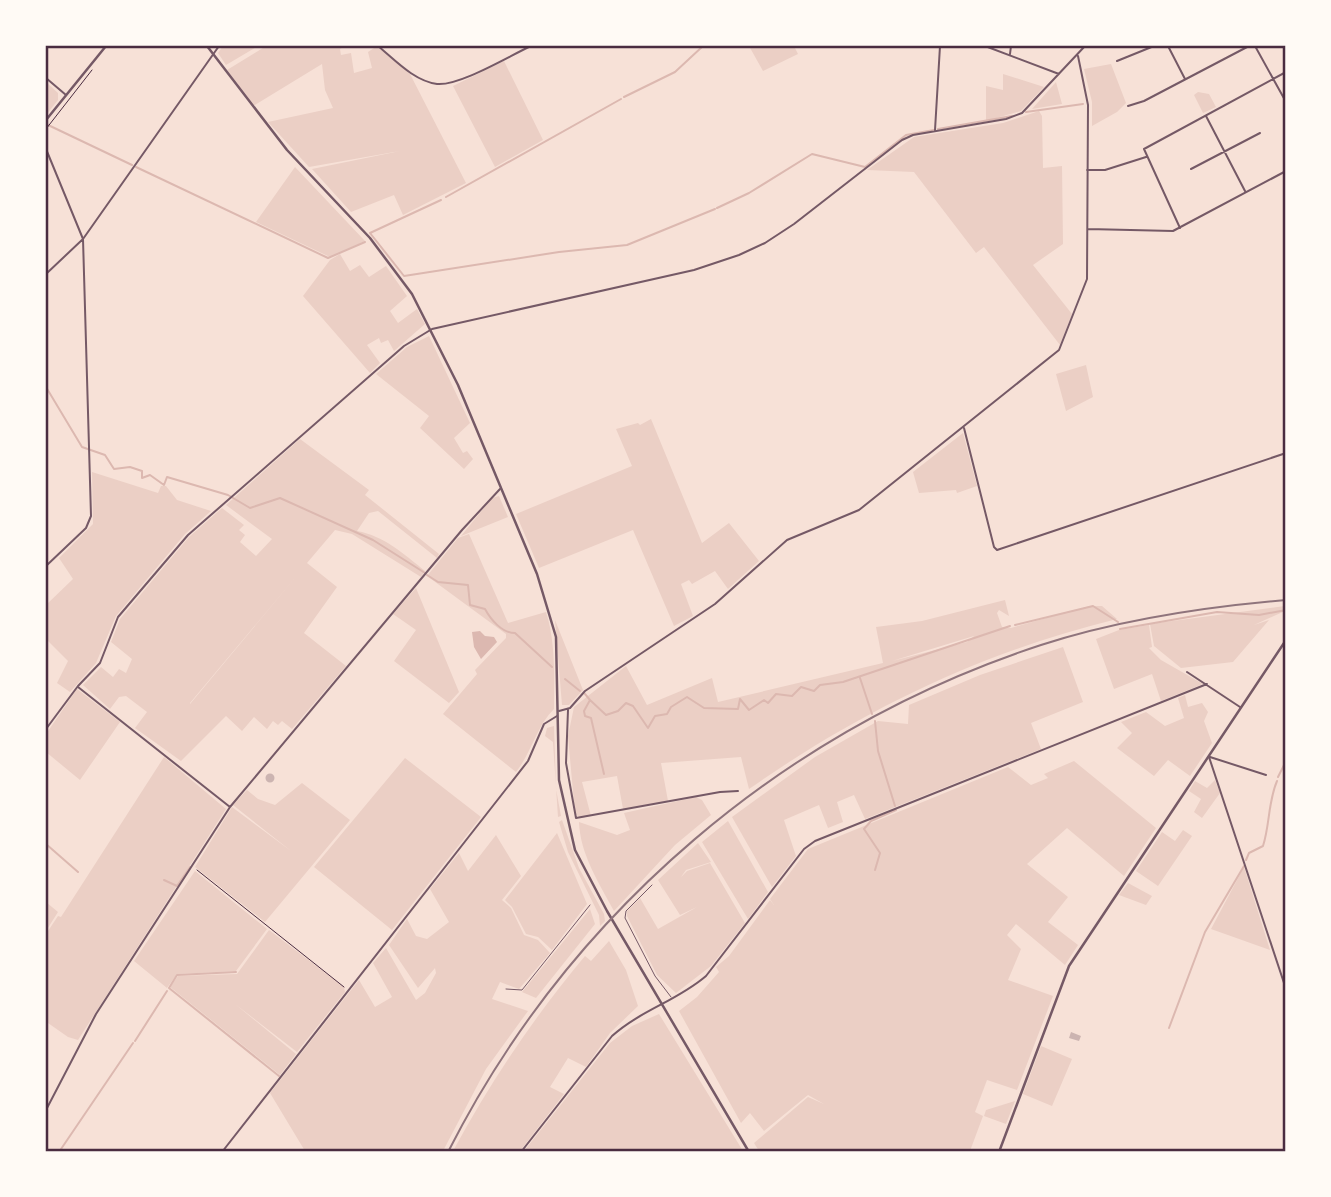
<svg xmlns="http://www.w3.org/2000/svg" width="1331" height="1197" font-family="Ubuntu,sans-serif">
	<style>
		.green { fill: #ebcfc5; fill-rule: evenodd }
		.water { fill: #dcb8b0 }
		.lines { fill: none; stroke-linecap: round; stroke-linejoin: round }
		.stream { stroke: #dcb8b0; stroke-width: 2 }
		.building { fill: #ccb4b1 }
		.path { stroke: #4a2c40; stroke-width: 1 }
		.service { stroke: #755966; stroke-width: 1 }
		.minor { stroke: #755966; stroke-width: 2 }
		.tertiary { stroke: #755966; stroke-width: 2.5 }
		.rail { stroke: #8f747c; stroke-width: 2 }
		.neatline { fill: none; stroke: #4a2c40; stroke-width: 2.5 }
	</style>
	<rect width="100%" height="100%" fill="#f7e1d7"/>
	<path class="green" d="M223,46H258L226,65L218,53Z
		M266,46H345L340,49L341,55L351,53L354,73L372,68L368,52L377,46L410,74L466,183L403,215L394,195L351,212L312,169L400,151L309,167L268,122L333,108L325,90L322,64L253,106L227,70Z
		M749,46H794L798,54L763,71Z
		M504,61L543,140L495,167L453,86Z
		M1111,64L1126,103L1117,112L1092,126V102L1084,69Z
		M1003,74L1044,87L1021,111L986,121V86L1003,90Z
		M46,82L58,93V100L46,115Z
		M1056,82L1062,104L1032,109Z
		M1198,92L1209,94L1216,107L1203,113L1194,95Z
		M1039,111L1042,116L1043,168L1062,166L1063,244L1033,265L1072,314L1060,345L984,247L976,253L914,172L867,170L914,137L1003,123Z
		M295,167L365,241L330,257L256,222Z
		M340,254L350,271L360,265L369,277L386,266L407,296L390,311L398,323L417,309L425,324L394,351L388,340L381,343L379,338L367,345L380,363L370,373L303,296L330,260Z
		M429,336L470,423L454,438L463,453L467,451L473,459L464,469L420,428L429,416L376,374L407,347Z
		M1086,365L1093,397L1066,411L1056,374Z
		M651,419L702,543L729,523L759,561L728,589L715,571L692,584L689,580L681,584L693,616L674,626L633,530L539,568L516,514L632,466L616,429L638,423L640,425Z
		M963,433L977,486L957,493L956,490L919,493L913,472Z
		M300,439L369,490L365,495L439,554L437,558L378,511L369,513L357,531C384,536 404,554 425,571L421,577L352,534L335,530L307,563L337,587L304,633L346,666L292,729L282,721L278,725L273,721L267,729L254,717L242,731L226,716L181,761L135,728L147,712L126,696L119,697L110,709L83,685L101,667L113,677L119,669L126,673L132,659L111,642L120,619L189,537L222,508L244,525L239,530L245,535L240,542L256,556L272,539L226,505ZM299,573L190,704V703Z
		M92,472L158,493L161,486H166L177,500L211,511L185,534L116,616L96,663L70,692L57,683L68,661L46,639V605L73,579L59,558L93,524Z
		M499,496L508,517L461,536L492,498Z
		M469,534L508,623L546,612C556,643 554,677 554,709C536,727 532,752 516,772L443,714L477,674L475,670L506,638V634L427,576L458,538Z
		M416,588L459,692L449,703L394,661L416,630L393,614Z
		M1005,600L1009,616L999,610L997,613L1002,627L1011,628L1090,606H1102L1117,619C982,652 862,710 749,789L741,757L661,763L668,801L623,809L617,776L582,782L591,816L581,818L575,814L568,736L574,707L626,666L647,705L712,678L718,702L883,663L876,627L922,621ZM974,636L967,642L892,661Z
		M1285,606V611L1254,625L1269,620L1233,662L1181,668L1154,646L1150,624Z
		M555,620L583,690L569,705H562Z
		M1149,625L1152,647L1149,648L1161,660L1203,684L1161,701L1152,674L1114,689L1096,639L1119,630Z
		M1063,647L1083,702L1031,723L1041,749L865,819L854,795L837,802L843,822L828,828L819,805L784,820L796,856L772,887L732,817L815,757L878,721L908,724L909,705L980,675Z
		M77,689L120,722L80,780L46,752V734Z
		M1185,695L1188,707L1202,703L1208,712L1204,721L1212,743L1190,776L1168,760L1154,776L1117,748L1132,733L1121,722L1146,712L1165,726L1184,718L1178,698Z
		M554,726L556,789L561,816L558,817L553,742L545,736L547,728Z
		M164,757L226,809L78,1040L68,1037L48,1023L46,1030V934L58,916L61,917Z
		M405,758L481,817L392,930L314,867Z
		M1074,761L1156,828L1124,876L1067,828L1027,864L1068,897L1048,922L1078,945L1065,965L1016,924L1007,935L1021,949L1008,980L1053,996L1017,1090L987,1080L975,1112L983,1116L970,1151H759L754,1143L808,1097L824,1104L808,1095L764,1131L750,1113L741,1123L679,1011L697,997L719,972L716,967L729,956L770,900L774,905L770,899L808,849L1008,767L1031,785L1048,778L1044,774Z
		M1215,780L1220,793L1202,818L1194,812L1201,799L1189,791L1195,781L1207,788Z
		M302,783L350,820L265,922L195,867L232,807L291,851L233,805L247,790L258,799L275,805Z
		M696,797L702,800L711,815L675,845L614,911C599,883 580,854 579,822L617,835L630,830L624,813Z
		M562,820L579,868L604,914L605,921L600,926L599,915L568,852L559,822Z
		M728,821L768,892L748,919L702,842Z
		M1183,830L1192,836L1158,886L1136,871L1162,832L1175,841Z
		M557,833L587,904L552,950L538,937L526,934L512,907L505,900Z
		M496,835L521,876L502,900L511,908L524,935L538,940L550,953L519,989L500,982L492,999L528,1011L486,1069L443,1151H305L270,1093L359,980L375,1007L392,997L373,963L386,948L416,1000L425,993L436,973L435,968L418,988L389,945L407,919L416,936L427,939L449,922L430,889L459,853L468,871Z
		M698,843L711,862L686,870L681,877L687,871L710,863L745,923L711,966L676,993L657,975L627,916V911L640,898L658,929L697,907L680,915L658,880Z
		M1244,867L1270,950L1211,929Z
		M195,871L267,929L236,971L177,974L167,988L134,961Z
		M1128,883L1152,896L1146,905L1119,895Z
		M46,902L58,912L46,931Z
		M590,909L595,924L536,998L522,992Z
		M269,930L344,987L345,992L297,1052L235,1004L296,1054L280,1075L170,987L178,976L237,974Z
		M609,941L626,970L638,1006L610,1033L586,1067L568,1058L550,1087L564,1094L520,1151H453C491,1081 534,1017 585,956L591,961Z
		M659,1014L743,1151H524L610,1043L632,1026Z
		M1041,1046L1072,1059L1052,1106L1023,1094Z
		M1015,1101L1006,1124L984,1116L986,1110Z"/>
	<path class="water" d="M480,631L485,636L494,637L497,642L481,659L474,647L472,632Z"/>
	<g class="lines">
		<path class="stream" d="M624,97L675,72L703,46
			M1026,112L1083,104
			M46,124L132,165
			M938,129L1012,116
			M136,167L328,258L365,242
			M446,197L621,99
			M441,200L370,233L404,276L559,252L627,245L715,209
			M717,208L749,193L812,154L865,167L906,135L934,130
			M46,387L82,447L105,455L114,469L130,467L142,471V478L150,475L164,485L167,477L228,495L250,508L280,498L373,540L425,573
			M427,575L438,582L468,585L470,605L485,609C491,620 502,633 515,633L552,667
			M1015,625L1093,606L1118,622
			M1120,629L1217,612L1259,615L1286,610
			M860,678L872,714
			M565,679L580,691
			M585,694L590,700L584,711L585,716L591,718L604,774
			M590,700L606,715L618,711L626,703L633,706L648,728L655,716L667,714L671,707L687,697L704,708L738,709L740,699L749,710L764,700L768,703L776,694L792,696L801,687L814,691L820,685L843,682L1010,626
			M875,721L878,751L895,806
			M1278,777L1286,761
			M46,844L78,872
			M1246,860L1249,853L1263,846C1270,824 1268,802 1277,781
			M875,870L880,853L864,829L871,821L896,810
			M164,880L177,886L190,867
			M236,972L177,975L169,988L279,1076
			M1169,1028L1205,932L1244,866
			M135,1041L167,991
			M59,1152L133,1043"/>
	</g>
	<path class="building" d="M265.5 778a4.5 4.5 0 1 1 9 0a4.5 4.5 0 1 1-9 0Z
		M1071,1032L1081,1036L1079,1041L1069,1038Z"/>
	<g class="lines">
		<path class="path" d="M46,129L92,70
			M197,870L344,987"/>
		<path class="service" d="M652,885L626,911L625,918L655,976L671,997
			M506,989L522,990L590,905"/>
		<path class="minor" d="M378,46C395,60 414,81 437,84C460,86 509,56 531,46
			M985,46L1059,74
			M1168,46L1185,79
			M1255,46L1286,102
			M1010,54L1011,46
			M1117,61L1154,46
			M46,78L66,95
			M1128,106L1144,101L1249,46
			M1206,116L1245,191
			M935,130L940,46
			M46,149L83,239L91,516L86,528L46,566
			M1191,169L1260,133
			M1087,170H1105L1146,157
			M1180,228L1144,149L1286,72
			M1088,229L1173,231L1286,171
			M46,274L83,239L219,46
			M964,428L994,547L997,550L1286,453
			M1187,672L1240,707
			M78,687L230,807
			M568,710L566,763L576,818L720,792L738,791
			M559,711L570,708L585,691L715,604L787,540L859,510L1059,350L1087,279L1088,105L1078,56
			M46,729L78,686L100,663L118,617L188,535L404,346L432,329L694,270L739,255L765,243L794,224L902,140L913,135L1006,119L1022,113L1085,46
			M1209,757L1286,989
			M1210,757L1266,775
			M46,1110L96,1014L230,807L462,530L500,489
			M222,1152L528,761L544,724L557,716
			M521,1152L612,1036C641,1010 677,1001 706,976L804,849L815,841L1207,684"/>
		<path class="tertiary" d="M207,46L287,150L370,238L412,294L458,385L537,574L556,637L559,780L575,850L607,911L749,1152
			M46,120L106,46
			M999,1152L1069,966L1286,640"/>
		<path class="rail" d="M448,1152C570,911 785,729 1041,645C1121,619 1203,607 1286,600"/>
	</g>
	<rect width="1331" height="1197" fill="none" stroke="#fffaf5" stroke-width="94"/>
	<rect x="47" y="47" width="1237" height="1103" class="neatline"/>
</svg>
